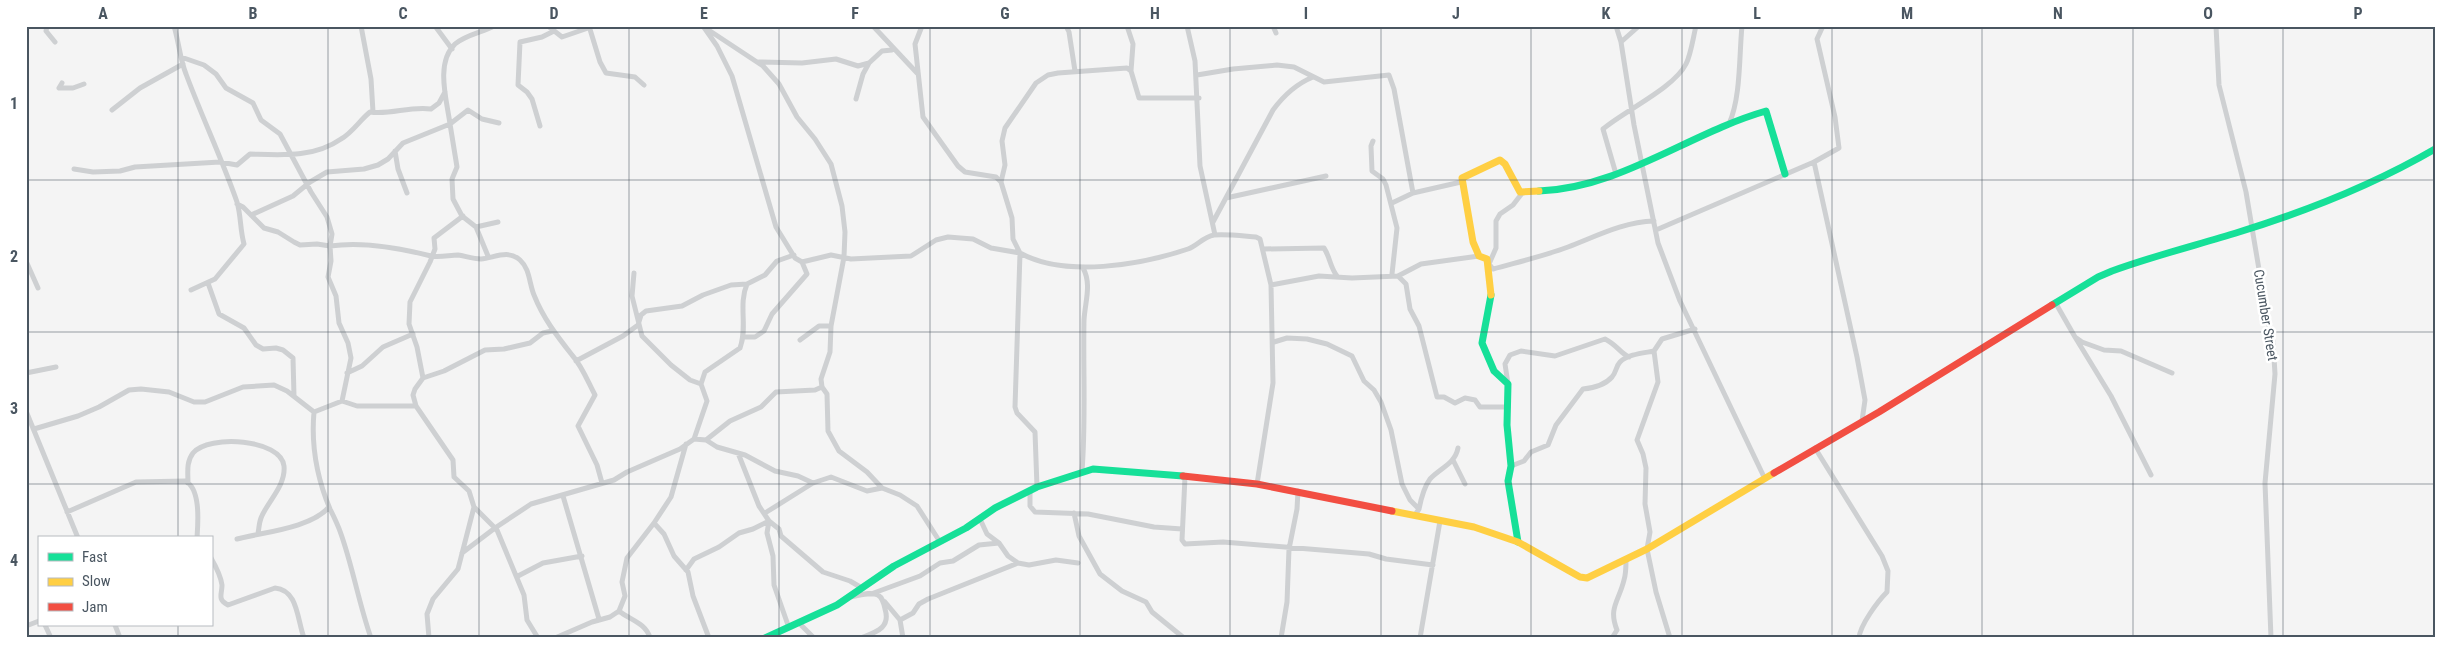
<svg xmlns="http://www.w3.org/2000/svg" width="2461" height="664" font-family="'Roboto Condensed',sans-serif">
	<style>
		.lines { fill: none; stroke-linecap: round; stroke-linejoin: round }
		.street { stroke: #ced0d2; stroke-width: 5 }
		.fast { stroke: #16e098; stroke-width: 7 }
		.slow { stroke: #ffcf43; stroke-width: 7 }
		.jam { stroke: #f24e42; stroke-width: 7 }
		.grid { fill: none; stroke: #4a5661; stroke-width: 1; stroke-opacity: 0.55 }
		.labels { text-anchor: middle; stroke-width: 5; stroke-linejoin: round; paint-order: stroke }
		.street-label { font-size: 14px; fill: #4a5661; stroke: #fff }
		.neatline { fill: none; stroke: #4a5661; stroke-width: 2 }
		.grid-label { font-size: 16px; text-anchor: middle; font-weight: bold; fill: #4a5661 }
	</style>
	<rect width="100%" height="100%" fill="#f4f4f4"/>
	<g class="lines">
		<path class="street" d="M47,26L46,31L55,42
			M174,26C179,43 180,59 186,74C202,117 222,159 237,202C241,215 240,230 244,244L215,279L191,290
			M361,26L371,79L373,112
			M435,26L452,49
			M548,26L562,37L594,26
			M589,26L600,62L606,73L635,77L644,85
			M703,26L717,46L732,76L776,227L795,258L802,262L831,255L851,259L911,256L936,240L948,237L973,239L991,248L1020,253L1015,407L1017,413L1035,432L1037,487
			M873,26L917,73
			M922,26L915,44L923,117L958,166L965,172L996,177L1001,182L1012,218L1013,239L1020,253C1066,278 1140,265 1188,249C1197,246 1203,237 1214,235C1228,234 1243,236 1256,237L1260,239L1271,285L1273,383L1257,484
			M1066,26L1069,32L1075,71
			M1127,26L1133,44L1131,71
			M1187,26L1195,61L1200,166L1215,235
			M1273,26L1276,33
			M1616,26L1621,42L1634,125L1658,243L1680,301L1765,479
			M1823,26L1817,39L1835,117L1839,148L1814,162L1857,357L1865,400L1862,421
			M2216,26L2219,85L2246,192L2268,323L2273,342L2275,374L2265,483L2271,638
			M707,29L763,66L779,84L797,117L815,139L831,164L842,206L845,232L844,257L831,326L830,352L821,379L822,387L827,394L828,431L839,451L867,472L882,488L900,495L917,506L940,542
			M1621,42L1639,26
			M181,57L204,65L216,74L226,88L253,103L261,120L280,134L311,192L327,217L332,234L330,246C363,241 400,248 431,256C439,258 450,255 458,255C465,256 473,259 481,259C494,258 508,249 520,260C530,269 529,283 534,295C543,318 557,336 572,355C582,366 588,382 595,395L578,426L597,465L602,483
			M759,62L802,63L836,59L858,66L869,63L882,51L892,50
			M1197,75L1233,69L1277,65L1294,67L1324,82L1389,75L1394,89L1413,193
			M62,83L59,88H73L84,84
			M856,99L863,74L869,63
			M112,110L140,88L183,64
			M1729,124C1741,97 1739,56 1742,26
			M540,126L532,99L527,92L518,85L520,42L542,37L554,31
			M1373,141L1371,146L1372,171L1383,179L1386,185L1397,228L1392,274
			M395,151L398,169L407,193
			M74,169L93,172L120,171L135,167L220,162L237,165L250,154C281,155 314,158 341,139C352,133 360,120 370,112C391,115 409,106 431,109L439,103L445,92
			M1616,174L1603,129C1624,111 1674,88 1686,64C1691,54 1693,38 1696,26
			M1001,182L1005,165L1002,141L1005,128L1036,83L1048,75L1058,73L1127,68L1131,71L1139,98H1199
			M1523,192L1513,205L1500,214L1496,221V248L1489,264L1493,269C1518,262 1544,256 1568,247C1597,236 1623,222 1654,221
			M1226,198L1326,176
			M1392,203L1413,193L1461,182
			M237,204L243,207L264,228L278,232L294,242L300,245L317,244L330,246L331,261L328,277L336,296L339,323L348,343L351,358L342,401L314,412C311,445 317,478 330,509C334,517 338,525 341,534C353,568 359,604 371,638
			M251,215L293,196L310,182L327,172L364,169L378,165L388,159L403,143L450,124C447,101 435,63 455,44C465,35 483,32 494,26
			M498,222L476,227L462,216L453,199L452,179L457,167L450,124L468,110L482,119L499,123
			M1213,222L1273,110C1284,95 1296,84 1313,77
			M476,227L488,256
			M1656,230L1814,162
			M1264,249L1324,248C1330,257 1330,267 1337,276
			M26,261L38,288
			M1398,276L1406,284L1410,309L1419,326L1437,397H1444L1455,403L1465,398L1475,400L1480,407H1508
			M208,283L219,314L244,328L256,345L263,349L276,348L283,350L293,358L294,396
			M1271,285L1319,276L1352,278L1398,276L1421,264L1479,256
			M2055,302L2075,337L2082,342L2104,350L2121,351L2172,373
			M743,337H755L764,331L772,314L807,274L802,262
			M2075,337L2111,396L2151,475
			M800,340L819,326H831
			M1274,342L1287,338L1307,339L1327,344L1352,356L1364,381L1374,390L1381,402L1391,430L1402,484L1410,500L1419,509L1415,515
			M1654,351L1658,382L1637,440L1643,454L1646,468L1645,504L1650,532L1647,549L1656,592L1670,638
			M576,361L623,336L638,325L641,315L646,311L682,306L703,295L731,285L747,284L765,275L777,261L794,255
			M26,373L56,367
			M347,373L362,366L383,347L413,334
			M423,378L417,347L409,324L410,302L430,262L435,249L434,238L463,216
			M701,384L705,372L740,348C748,327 738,305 747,284
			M1508,384L1505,364L1510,355L1521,351L1555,356L1605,339C1617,345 1620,353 1629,357
			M342,401L357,406H416
			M26,411L78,538
			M34,429L78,416L99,407L129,390L141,389L169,392L194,402H205L243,387L274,385L287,391L314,412
			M694,439L706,440L730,421L761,407L776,392L815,390L822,387
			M706,440L717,447L745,455L775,471L798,476L813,483
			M1815,448L1882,556L1888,571L1887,592C1878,601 1860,625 1859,638
			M738,453L759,506L769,521L767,533L773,556L774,585L789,628
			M1453,460L1465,484
			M1511,466L1524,461L1531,452L1548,445L1556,425L1583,389C1593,388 1605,385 1612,377C1616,373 1616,366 1620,362C1628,354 1644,353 1654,351L1662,339L1695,329
			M1082,471C1086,421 1083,371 1084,320C1085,302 1092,284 1083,268
			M1185,477L1182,540L1185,544L1223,542L1369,554L1386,559L1433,565
			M188,483C188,473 186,462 193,453C209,434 281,439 284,466C286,486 267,502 261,518C259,523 259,529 258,533
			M1030,490V506L1035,512L1088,514L1154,527L1182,529
			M563,496L599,619
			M474,507L497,530L524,595L527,620L538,638
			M1419,509C1421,499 1424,487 1430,479C1440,468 1455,464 1458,448
			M67,512L136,482L185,481C201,488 198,523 197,538
			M765,513L813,483L831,477L867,491L882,488
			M1074,513L1079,536L1100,574L1122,591L1146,602L1152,612L1184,638
			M980,519L987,534L999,543L1008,556L1018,563L1029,565L1056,560L1078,563
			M654,523L664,534L674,556L688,572L693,596L709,638
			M237,539C264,532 311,528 329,507
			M462,553L495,528L531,504L614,480L627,472L680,449L694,439L707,401L701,384L690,380L671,365L642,336L632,296L634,273
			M211,558C215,565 221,577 222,585C222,595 217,599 228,605L275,588C298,590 297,619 304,638
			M686,570L694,559L719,547L739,533L753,529L769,521L779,529L781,536L823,572L850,581L862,588
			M518,576L543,563L582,556
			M871,594L920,576L940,563L953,561L979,545L999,543
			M850,597C858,596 870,591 878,595C883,598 884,604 885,609C891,628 876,632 861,638
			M885,602L900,620L903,638
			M619,611C630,620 646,623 650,638
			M900,620L913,613L919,604L928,599L1018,563
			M799,623L814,638
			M45,625L51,638
			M115,625L120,638
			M26,626L39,621
			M429,638L427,614L433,599L458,569L474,507L469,491L454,477L453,460L416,406L413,395L415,389L423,378L444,371L485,350L504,349L530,343L543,333L552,331
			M555,638L592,622L610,617L619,611L625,596L622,582L627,558L654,523L671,497L686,444
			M1281,638L1287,602L1289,549L1297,509L1298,491
			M1420,638L1440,521
			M1612,638L1617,630C1608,608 1619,601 1624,580C1626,574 1626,567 1626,560"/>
		<path class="fast" d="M1539,191C1621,188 1689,133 1766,111L1785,174
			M1491,295L1482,343L1494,371L1508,384L1507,425L1511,466L1508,481L1518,542
			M2052,305L2098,277L2112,271C2153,256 2197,245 2239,232C2307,211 2373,185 2435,149
			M765,638L837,605L894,566L966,528L995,508L1037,487L1093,469L1183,476"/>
		<path class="slow" d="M1491,295L1487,259L1479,256L1473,242L1462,178L1500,160L1505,164L1520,192L1539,191
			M1392,511L1474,527L1518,542L1580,577L1587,578L1647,549L1774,473"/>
		<path class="jam" d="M1774,473L1879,412L2052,305
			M1183,476L1257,484L1392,511"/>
	</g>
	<path class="grid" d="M178,26V538M328,26V638M479,26V638M629,26V638M779,26V638M930,26V638M1080,26V638M1230,26V638M1381,26V638M1531,26V638M1682,26V638M1832,26V638M1982,26V638M2133,26V638M2283,26V638M26,180H2435M26,332H2435M26,484H2435M178,625V638"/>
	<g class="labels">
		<g class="street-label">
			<text transform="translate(2266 315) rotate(81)" y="5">Cucumber Street</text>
		</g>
	</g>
	<rect width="2461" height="664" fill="none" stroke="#ffffff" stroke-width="55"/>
	<rect x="38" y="536" width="175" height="90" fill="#ffffff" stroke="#b7bbc0"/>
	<rect x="48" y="553" width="25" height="8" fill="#16e098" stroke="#b7bbc0"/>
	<text x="82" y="562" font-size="15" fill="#4a5661">Fast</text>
	<rect x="48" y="578" width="25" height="8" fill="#ffcf43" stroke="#b7bbc0"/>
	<text x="82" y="586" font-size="15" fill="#4a5661">Slow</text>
	<rect x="48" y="603" width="25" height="8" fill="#f24e42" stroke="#b7bbc0"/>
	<text x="82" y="612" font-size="15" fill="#4a5661">Jam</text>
	<rect x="28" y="28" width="2406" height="608" class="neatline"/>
	<g class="grid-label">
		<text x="103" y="19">A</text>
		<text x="253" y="19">B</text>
		<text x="403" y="19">C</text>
		<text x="554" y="19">D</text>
		<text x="704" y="19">E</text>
		<text x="855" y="19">F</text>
		<text x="1005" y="19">G</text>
		<text x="1155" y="19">H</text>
		<text x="1306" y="19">I</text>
		<text x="1456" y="19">J</text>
		<text x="1606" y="19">K</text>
		<text x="1757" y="19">L</text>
		<text x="1907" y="19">M</text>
		<text x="2058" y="19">N</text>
		<text x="2208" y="19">O</text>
		<text x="2358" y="19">P</text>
		<text x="14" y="109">1</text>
		<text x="14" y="262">2</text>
		<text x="14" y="414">3</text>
		<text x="14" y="566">4</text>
	</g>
</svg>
